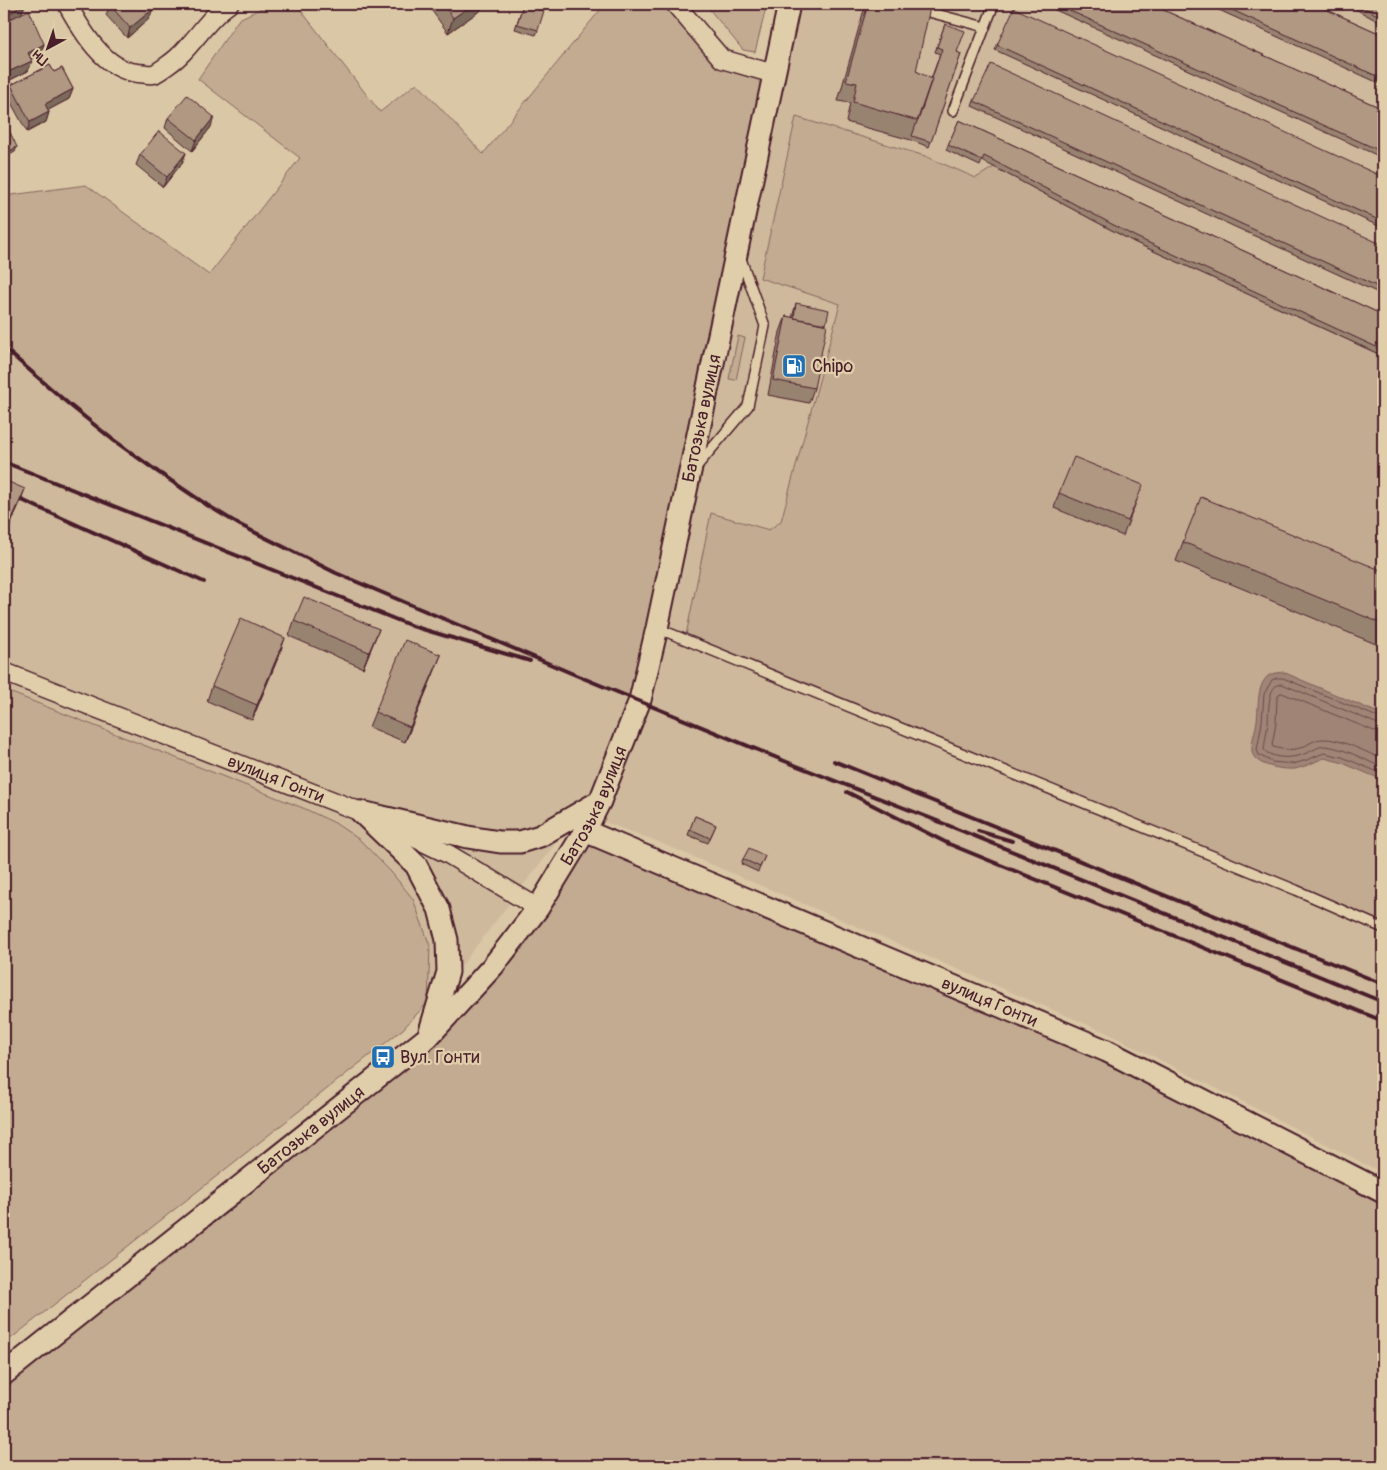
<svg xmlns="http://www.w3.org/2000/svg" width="1387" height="1470" font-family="Pangolin,sans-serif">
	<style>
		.built { fill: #ceb99c }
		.green { fill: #c3ab92; stroke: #86655e }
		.water { fill: #a08576; stroke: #7e5c58 }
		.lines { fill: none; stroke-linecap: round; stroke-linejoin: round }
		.shore { stroke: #6c4849; stroke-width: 1 }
		.service-casing { stroke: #4a1f2b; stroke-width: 12 }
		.minor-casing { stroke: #4a1f2b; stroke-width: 21 }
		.tertiary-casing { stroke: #4a1f2b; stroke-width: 25 }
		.service { stroke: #e0ceab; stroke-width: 9 }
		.minor { stroke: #e0ceab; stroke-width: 18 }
		.tertiary { stroke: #e0ceab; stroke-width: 21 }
		.rail { stroke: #4a1f2b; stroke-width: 4 }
		.wall { fill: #988371; stroke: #4a1f2b }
		.shaded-wall { fill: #7c6a5c; stroke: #4a1f2b }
		.building { fill: #b19883; stroke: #4a1f2b }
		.labels { text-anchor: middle; stroke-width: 4.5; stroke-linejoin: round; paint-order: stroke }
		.poi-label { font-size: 18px; fill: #4a1f2b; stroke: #e0ceab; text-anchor: start }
		.street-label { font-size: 18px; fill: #4a1f2b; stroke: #e0ceab }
	</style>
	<rect width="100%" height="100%" fill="#dac7a6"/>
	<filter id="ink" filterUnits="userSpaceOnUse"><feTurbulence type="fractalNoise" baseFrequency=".02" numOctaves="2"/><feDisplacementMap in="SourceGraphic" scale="10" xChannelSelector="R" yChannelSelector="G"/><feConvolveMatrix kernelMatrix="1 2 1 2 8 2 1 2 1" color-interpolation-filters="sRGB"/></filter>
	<g filter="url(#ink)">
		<path class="built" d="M788,4H1383V1173L1105,1032L654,840L579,813L458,970L403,1029L4,1344V348L29,371L112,439L158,472L207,505L240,525L336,573L423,611L574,669Z"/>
		<path class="green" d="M270,4H296L380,112L417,83L483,154L605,4H675L722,59L774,74L640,700C573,674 507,646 441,618C373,589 304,560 239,524C154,475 76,414 4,348V196L86,185L209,275L300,158L198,79L239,19Z
			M705,4H767L755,52L743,50Z
			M796,117L925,156L976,178L994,167L1134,242L1383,356V928L685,640L711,513L769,530L781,521L840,304L760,278Z
			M738,336L745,338L736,380L729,379Z
			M4,690L303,808L335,823L360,840L391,872L413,899L430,946L428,1002L403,1029L4,1344Z
			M585,831L1107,1051L1383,1192V1466H4V1374L428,1037Z"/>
		<path class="water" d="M1283,672L1383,715V780L1340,762L1324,758C1314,762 1305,767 1295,769C1283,770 1253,766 1252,751C1251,741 1256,730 1257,720C1259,706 1256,687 1268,676C1272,673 1278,673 1283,672Z"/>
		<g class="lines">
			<path class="shore" d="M1383,719L1380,718L1283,678H1276L1272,680L1264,694L1262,722L1257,750L1259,755L1272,762L1293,764L1307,760L1324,753L1342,757L1383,774
				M1383,725L1378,724L1282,684C1267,684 1269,711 1268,722C1267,731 1265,740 1264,750C1272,759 1292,759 1304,754C1311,752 1318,746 1325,746C1345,748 1365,760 1383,768
				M1383,733L1374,731L1282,693H1280L1277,698L1276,723L1272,745L1273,747C1284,750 1294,751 1305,746C1310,743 1316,739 1323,739C1340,738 1367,753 1383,759"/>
			<defs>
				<path id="service" d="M899,4L985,27
					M953,111L994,4
					M697,466L748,406L765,326L740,256
					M657,628L1296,890L1383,928"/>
				<g id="minor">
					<path d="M67,4C82,31 104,70 138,73C143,73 149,75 154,74C160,71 174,61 179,56C197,39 209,17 229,4"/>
					<path d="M675,4L722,59L774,74"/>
					<path id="s1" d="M4,672L361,812L448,854L538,908"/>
				</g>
				<g id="tertiary">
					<path d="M361,812L416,865L439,909L447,940L448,972L430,1031"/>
					<path d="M361,812L468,837L500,842H520L540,836L600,801"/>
					<path id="s2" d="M585,831L1107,1051L1383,1192"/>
					<path id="s3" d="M4,1374L428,1037L493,966L538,908L585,831L600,801L640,700L657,628L789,4"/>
				</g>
			</defs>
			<use href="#service" class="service-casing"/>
			<use href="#minor" class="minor-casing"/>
			<use href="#tertiary" class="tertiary-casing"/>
			<use href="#service" class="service"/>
			<use href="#minor" class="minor"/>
			<use href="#tertiary" class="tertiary"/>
			<path class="rail" d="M4,348L71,406L112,439L158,472L207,505L240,525L336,573L578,676L787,762L930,818L1383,1002
				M4,462L412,626L530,661
				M4,492L204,582
				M834,761L1383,984
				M847,792L949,844L1383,1021
				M978,831L1012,841"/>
		</g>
		<path class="wall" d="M4,4L25,5L21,14L44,44L40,54L31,59L28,71L4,83Z
			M427,4H483L481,10L448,33Z
			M867,4H913L916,71L931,79L940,54L935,52L945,24L957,52L961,54L929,147L911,140L846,122L850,103L838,101L863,13Z
			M951,4H969L967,9Z
			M1042,4H1150L1383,109V158Z
			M1206,4H1314L1383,35V85Z
			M1346,4H1383V24Z
			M110,5L149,19L127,38L106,15Z
			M523,5L538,30L536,35L515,29Z
			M997,45L1383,177V228L995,50Z
			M50,65L54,72L62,68L73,89L69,99L48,110L49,112L46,122L27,132L9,99L8,100L6,101L10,109L8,114L4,117V84L8,92L11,85Z
			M974,101L1383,245V295L972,106Z
			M168,118L211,127L192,151L165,128Z
			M959,120L1383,315V356L1134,242L994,167L982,161L980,166L946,150Z
			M186,153L182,163L163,187L136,165L140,155Z
			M796,303L814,388L809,403L768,395L780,332L786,316L792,318Z
			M1059,493L1137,500L1123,536L1054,508Z
			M1183,542L1383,571V647L1176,561Z
			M294,621L379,629L363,668L289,636Z
			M280,653L252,720L207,701L212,686Z
			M435,670L405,742L369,727L375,712Z
			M695,816L716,825L708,843L688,835Z
			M765,856L758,872L741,864L743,859Z"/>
		<path class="shaded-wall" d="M474,4H483L481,10L448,33L453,18Z
			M25,5L21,15L4,24V16Z
			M153,9L149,19L127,38L130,28Z
			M44,44L40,54L24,63L28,53Z
			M32,61L28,71L4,83L8,72Z
			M73,89L69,99L41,114L45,104Z
			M10,95L8,100L4,103V98Z
			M10,109L8,114L4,117V113Z
			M49,112L46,122L27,132L30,122Z
			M214,117L211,127L192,151L196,140Z
			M17,147L15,152L4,158V154Z
			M186,153L182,163L163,187L167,177Z
			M25,489L19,505L4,540V537Z
			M379,629L373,644L363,668L369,652Z
			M285,638L280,653L252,720L257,705Z
			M441,655L435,670L405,742L410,727Z"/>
		<path class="building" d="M4,4H24L25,5L4,16Z
			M112,4H149L153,9L130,28L110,5Z
			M443,4H474L453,18Z
			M868,4H913L930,8L916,71L932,79L918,121L853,102L857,83L846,81Z
			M1055,4H1150L1383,109V152Z
			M1219,4H1314L1383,35V79Z
			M1357,4H1383V18Z
			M523,5L544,11L538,30L517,24Z
			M1014,8L1383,177V222L997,45Z
			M29,10L44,44L28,53L32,61L8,72L4,64V22Z
			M945,24L965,31L957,52L961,54L931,142L912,136L942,49L937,47Z
			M991,64L1383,245V289L974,101Z
			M50,65L54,72L62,68L73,89L45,104L49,112L30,122L11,85Z
			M4,84L10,95L4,98L10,109L4,113Z
			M187,95L214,117L196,140L168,118Z
			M959,120L1383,315V350L1136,237L996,162L984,156L982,161L948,145Z
			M7,126L17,147L4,154V127Z
			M159,131L186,153L167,177L140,155Z
			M796,303L829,310L826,324L794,318Z
			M786,316L827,325L814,388L773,380Z
			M1074,457L1143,485L1128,521L1059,493Z
			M4,480L25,489L4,537Z
			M1201,497L1383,571V624L1183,542Z
			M304,597L379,629L369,652L294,621Z
			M241,618L285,638L257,705L212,686Z
			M405,640L441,655L410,727L375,712Z
			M695,816L716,825L710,838L690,829Z
			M749,848L765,856L760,867L743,859Z"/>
	</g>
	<defs>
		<symbol id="fuel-square" viewBox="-11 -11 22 22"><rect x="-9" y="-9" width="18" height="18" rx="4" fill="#1f6fb2" stroke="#e0ceab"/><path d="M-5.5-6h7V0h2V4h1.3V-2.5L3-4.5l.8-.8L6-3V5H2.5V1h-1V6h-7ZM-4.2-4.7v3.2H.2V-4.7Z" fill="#fff"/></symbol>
		<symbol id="bus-square" viewBox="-11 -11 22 22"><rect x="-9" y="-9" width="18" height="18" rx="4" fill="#1f6fb2" stroke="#e0ceab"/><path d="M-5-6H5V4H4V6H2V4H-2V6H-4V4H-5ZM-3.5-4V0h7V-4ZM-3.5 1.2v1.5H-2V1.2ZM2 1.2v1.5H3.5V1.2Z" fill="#fff"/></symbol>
	</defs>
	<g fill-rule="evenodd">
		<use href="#fuel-square" x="780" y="352" width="28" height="28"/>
		<use href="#bus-square" x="369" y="1043" width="28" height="28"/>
	</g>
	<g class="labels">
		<g class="poi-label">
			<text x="812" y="372">Chipo</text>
			<text x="400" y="1063">Вул. Гонти</text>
		</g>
		<g class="street-label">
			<text dy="6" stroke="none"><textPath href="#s3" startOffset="1232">Батозька вулиця</textPath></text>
			<text dy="6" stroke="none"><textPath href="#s1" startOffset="292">вулиця Гонти</textPath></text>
			<text dy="6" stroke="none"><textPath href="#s3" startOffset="828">Батозька вулиця</textPath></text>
			<text dy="6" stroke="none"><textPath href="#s2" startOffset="439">вулиця Гонти</textPath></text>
			<text dy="6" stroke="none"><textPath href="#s3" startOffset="392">Батозька вулиця</textPath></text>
		</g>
	</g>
	<rect width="1387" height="1470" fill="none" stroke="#e0ceab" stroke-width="20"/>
	<rect x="10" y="10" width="1367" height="1450" fill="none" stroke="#4a1f2b" stroke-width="2" filter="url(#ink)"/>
	<g transform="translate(48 48) rotate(220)" stroke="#e0ceab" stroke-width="4" paint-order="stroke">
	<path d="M0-4L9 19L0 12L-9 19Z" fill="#4a1f2b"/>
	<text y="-8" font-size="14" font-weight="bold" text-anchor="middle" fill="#4a1f2b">Пн</text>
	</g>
</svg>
